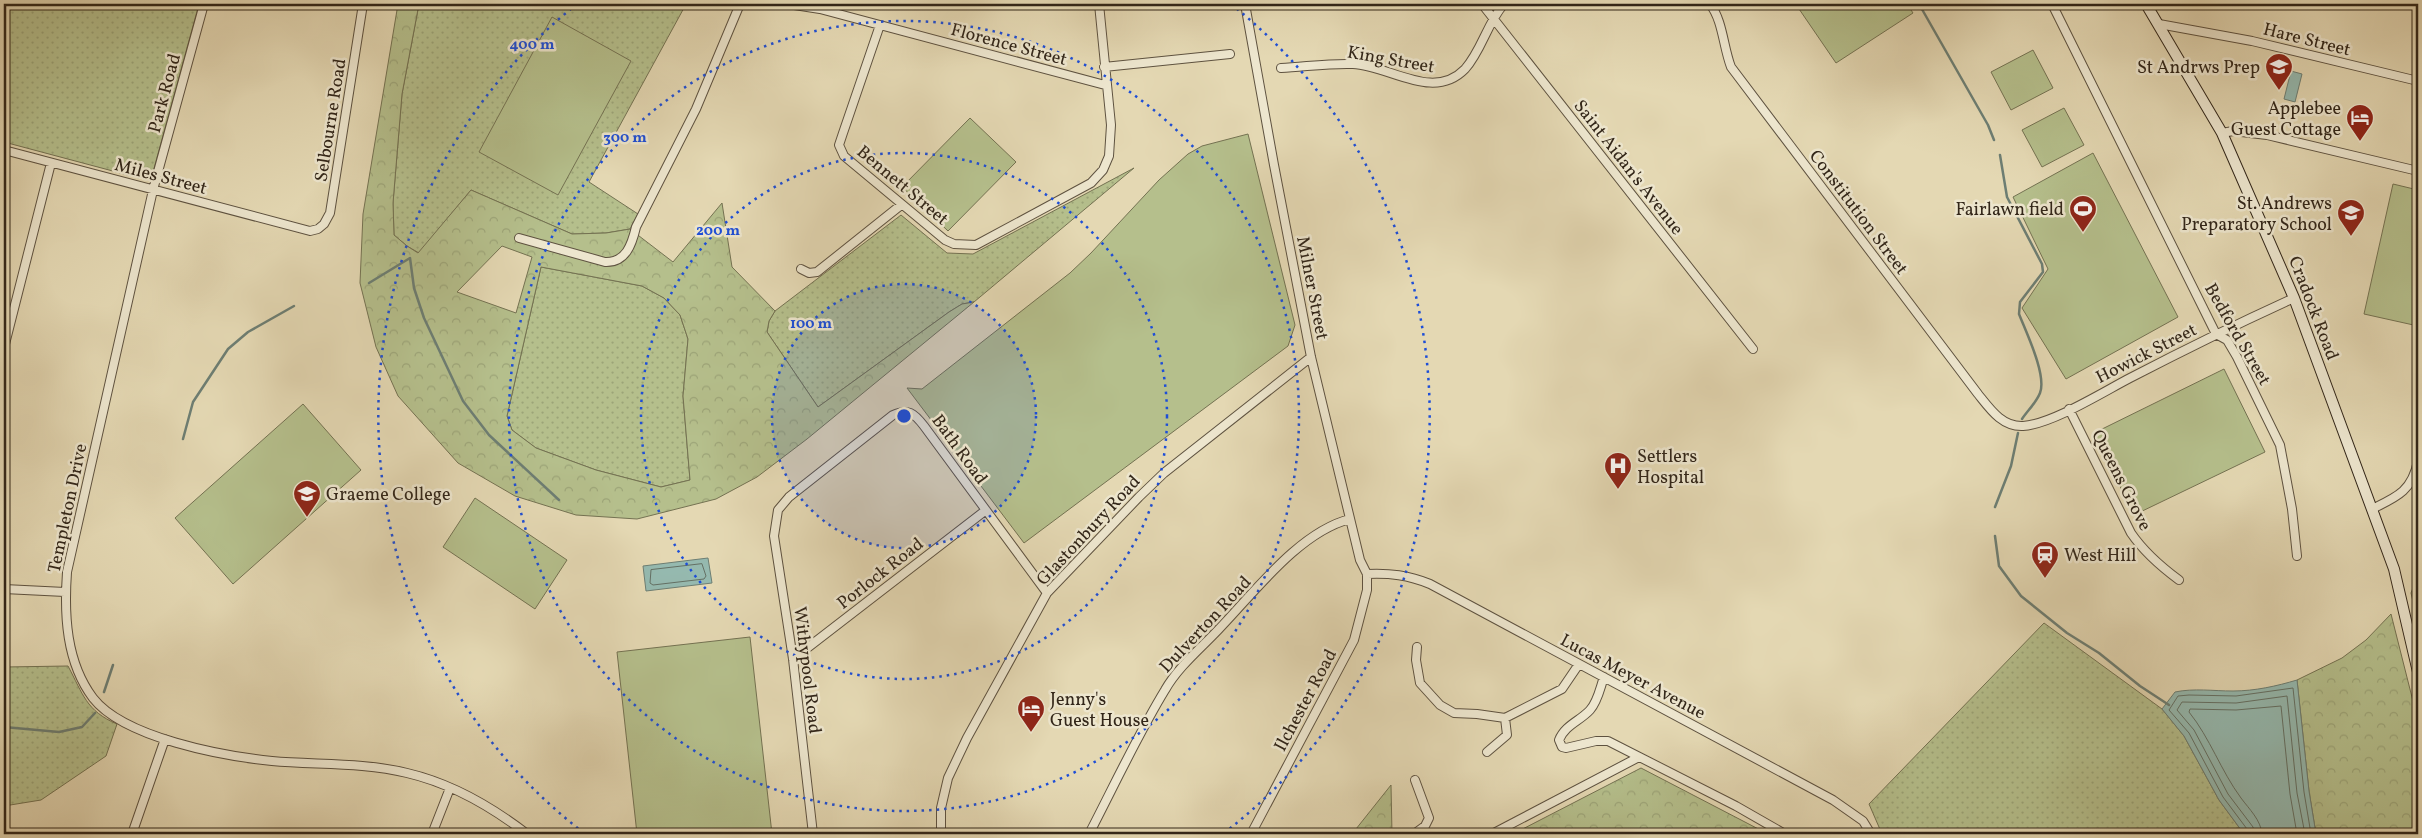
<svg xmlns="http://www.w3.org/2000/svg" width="2422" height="838" font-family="Vollkorn,serif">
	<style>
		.green { fill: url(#green-dots); stroke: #747252 }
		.forest { fill: url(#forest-crowns); stroke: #747252; fill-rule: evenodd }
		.pitch { fill: #b5bf8c; stroke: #747252 }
		.water { fill: #95b9af; stroke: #6d7e73 }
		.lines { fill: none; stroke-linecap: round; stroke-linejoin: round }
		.shore { stroke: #647064; stroke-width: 1 }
		.stream { stroke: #6d7e73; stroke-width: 2.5 }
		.minor-casing { stroke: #5e5240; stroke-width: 10 }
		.secondary-casing { stroke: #322619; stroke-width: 12 }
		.minor { stroke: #ede6ce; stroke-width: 8 }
		.secondary { stroke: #ede6ce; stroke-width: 10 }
		.ring { fill: none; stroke: #1d4ed8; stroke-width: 2.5; stroke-dasharray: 2.5 5 }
		.labels { text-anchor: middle; stroke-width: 5; stroke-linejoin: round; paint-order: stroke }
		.street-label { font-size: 18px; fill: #322619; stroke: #ede6ce }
		.poi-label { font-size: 18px; fill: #322619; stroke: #ede6ce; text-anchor: end }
		.centre { fill: #1d4ed8; stroke: #ede6ce; stroke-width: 2.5 }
		.ring-label { font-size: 15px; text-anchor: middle; font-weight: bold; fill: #1d4ed8; stroke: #ede6ce; stroke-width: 5; stroke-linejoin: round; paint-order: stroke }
	</style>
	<defs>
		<pattern id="green-dots" width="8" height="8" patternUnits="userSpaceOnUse" patternTransform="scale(1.25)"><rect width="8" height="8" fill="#b5bf8c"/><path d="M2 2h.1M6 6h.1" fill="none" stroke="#9ca478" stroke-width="1.8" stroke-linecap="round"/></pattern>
		<pattern id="forest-crowns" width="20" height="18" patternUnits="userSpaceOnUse" patternTransform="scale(1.25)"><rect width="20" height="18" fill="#b5bf8c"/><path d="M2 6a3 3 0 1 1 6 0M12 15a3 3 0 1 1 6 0" fill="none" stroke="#9ca478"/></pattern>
	</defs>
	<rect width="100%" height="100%" fill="#e4d8b3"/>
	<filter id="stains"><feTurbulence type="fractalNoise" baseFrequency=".004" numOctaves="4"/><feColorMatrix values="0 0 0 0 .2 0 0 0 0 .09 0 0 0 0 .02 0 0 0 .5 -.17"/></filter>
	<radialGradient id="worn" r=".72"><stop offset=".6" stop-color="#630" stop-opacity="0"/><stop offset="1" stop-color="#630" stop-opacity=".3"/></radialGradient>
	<path class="green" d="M4,4H199L153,172L147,176L139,178L4,142Z
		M419,4H668L685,6L589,182L638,214L630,229L606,233L572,234L471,190L419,253L407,246L394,235L393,203L402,94Z
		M1134,168L974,302L962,304L949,312L818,407L767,332L769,321L775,311L901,215L947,253L973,254Z
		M541,267L642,286L664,298L680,315L688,339L683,396L690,480L661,487L596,470L536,448L512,430L507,416Z
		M2418,575V624L2411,593Z
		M2044,623L2162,709L2184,736L2219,800L2244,834H1882L1869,804Z
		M68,666C83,694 86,711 117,724L106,756L41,800L4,806V667Z"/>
	<path class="forest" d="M398,4H419L402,94L393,203L394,235L407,246L418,253L471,190L572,234L606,233L630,229L673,262L722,203L732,267L775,311L769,321L767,332L818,407L949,312L962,304L974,302L807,439L757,477L716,499L637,519L576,515L515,496L458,463L398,396L376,347L360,283L363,214ZM502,246L532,257L516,313L457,292ZM541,267L642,286L664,298L680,315L688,339L683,396L690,480L661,487L596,470L536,448L512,430L507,416Z
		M2391,614L2418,721V834H2316L2309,791L2297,680L2342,658L2366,640Z
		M1641,768L1768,834H1513Z
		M1391,785L1392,834H1352Z"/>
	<path class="pitch" d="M1800,4H1907L1913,13L1836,63L1797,6Z
		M552,17L631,61L558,195L479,152Z
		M2033,50L2053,88L2011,110L1991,72Z
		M2064,108L2084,145L2042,167L2022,130Z
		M970,118L1016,162L948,231L902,187Z
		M1248,134L1295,325L1288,346L1024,543L907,388L922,389L1070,273L1091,253L1159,180L1188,154L1202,146Z
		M2093,153L2178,317L2066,379L2022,308L2048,269L2013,197Z
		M2393,184L2418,190V326L2364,314Z
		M2224,369L2265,452L2134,515L2094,433Z
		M303,404L361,470L233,584L175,518Z
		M475,498L567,560L535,609L443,547Z
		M750,637L772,834H637L617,652Z"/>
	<path class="water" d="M2291,71L2302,74L2295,102L2284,99Z
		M708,558L712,583L646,591L643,566Z
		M2297,680L2309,791L2316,834H2244L2219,800L2184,736L2162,709L2175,692C2194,688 2213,691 2233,691C2255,691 2277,686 2297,680Z"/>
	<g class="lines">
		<path class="shore" d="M702,564L706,576L704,579L653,585L650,583L651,570Z
			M2248,834L2247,829L2223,797L2189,733L2169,710L2178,696L2189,695L2236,696L2293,688L2304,792L2311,834
			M2254,834L2253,827L2228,794L2194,730L2177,710L2182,702L2236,703L2287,696L2297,793L2305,834
			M2262,834C2261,820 2249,809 2241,798C2221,771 2210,738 2189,712L2190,709L2236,710L2281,706L2290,794L2297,834"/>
		<path class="stream" d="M1919,4L1988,125L1994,140
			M2000,155L2007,197L2042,264L2043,272L2020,302L2019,314C2026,332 2047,375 2040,393C2036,403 2028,410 2022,419
			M369,283L410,258L414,288L424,318L463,401L489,435L559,500
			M183,439L193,402L228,349L248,332L294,306
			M1995,507L2011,466L2018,433
			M1995,536L1999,566L2021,596L2067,633L2099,653L2140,686L2169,705
			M104,692L113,665
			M4,727L59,732L82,727L95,713"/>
		<defs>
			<path id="minor" d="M204,4L153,190L67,572C64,615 66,662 93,698C124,738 223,756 272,761C316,765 363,762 407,773C450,783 492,807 527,834
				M788,4L820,9L1105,85
				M1245,4L1274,165L1311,357L1360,560L1367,574V590L1354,640L1251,834
				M1482,4L1753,349
				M1710,4C1723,21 1723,46 1731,67L1978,394C1990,409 2002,427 2023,426C2052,424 2103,392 2130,378C2184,350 2239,323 2294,298
				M2052,4L2216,334L2227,340L2237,357L2280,445L2292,509L2297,556
				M2159,24L2252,41L2418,81
				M880,25L843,133L839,145L844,156L945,240L954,244L976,245L1091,183L1103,170L1109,156L1111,125L1099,4
				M1104,67L1230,54
				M1281,68C1304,67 1329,63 1353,64C1389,65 1433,102 1465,69C1482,50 1487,23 1504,4
				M2222,133L2233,131L2267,135L2418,171
				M4,150L310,231L318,229L324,224L330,213L363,4
				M519,238L605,262C626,263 632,244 636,227L696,109L740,4
				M801,269L809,273L817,272L901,205
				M4,348L51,163
				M2069,409L2131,533C2144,552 2160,566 2179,580
				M2372,509C2397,497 2412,491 2418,461
				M1367,574C1390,573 1408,575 1430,584L1833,800L1863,821L1871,834
				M4,589L65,592
				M1417,647L1416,660L1420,683L1440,705L1454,713L1477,714L1505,718L1562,689L1579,664
				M793,659L986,510
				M1604,677C1600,688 1598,701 1590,710C1580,721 1565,725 1559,740L1562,747L1566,748L1596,741H1608L1736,806L1785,834
				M1487,752L1507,735L1505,718
				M132,834L165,739
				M432,834L450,788
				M813,834L793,659L774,536L778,510L789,497L893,415C908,408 914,413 924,426L1047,593
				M941,834V808L948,778L967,738L1047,593L1139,497L1164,473L1311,357
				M1089,834C1114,786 1137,736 1165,690C1178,667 1200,649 1218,630C1254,593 1299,532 1350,519
				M1414,834L1425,826L1429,818L1415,780
				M1492,834L1639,757"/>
			<path id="secondary" d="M2146,4L2222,133L2294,298L2394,569L2418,672"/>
		</defs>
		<use href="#minor" class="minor-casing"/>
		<use href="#secondary" class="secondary-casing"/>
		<use href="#minor" class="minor"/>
		<use href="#secondary" class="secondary"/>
	</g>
	<circle cx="904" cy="416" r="132" fill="#1d4ed8" fill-opacity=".12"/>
	<g class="ring">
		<circle cx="904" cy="416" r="132"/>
		<circle cx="904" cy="416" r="263"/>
		<circle cx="904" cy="416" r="395"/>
		<path d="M584 833A526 526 0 0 1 577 4M1231 4A526 526 0 0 1 1224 833"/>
	</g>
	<defs>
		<symbol id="school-pin" viewBox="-11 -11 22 30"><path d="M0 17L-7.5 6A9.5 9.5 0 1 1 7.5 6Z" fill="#8f2418" stroke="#ede6ce"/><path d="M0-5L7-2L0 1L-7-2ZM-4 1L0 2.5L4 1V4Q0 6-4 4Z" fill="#fff"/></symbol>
		<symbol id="hotel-pin" viewBox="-11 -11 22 30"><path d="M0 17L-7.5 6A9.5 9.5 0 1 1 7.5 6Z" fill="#8f2418" stroke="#ede6ce"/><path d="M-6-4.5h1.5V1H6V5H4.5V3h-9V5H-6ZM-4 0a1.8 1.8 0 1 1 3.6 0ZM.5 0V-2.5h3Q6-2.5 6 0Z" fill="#fff"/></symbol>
		<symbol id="stadium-pin" viewBox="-11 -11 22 30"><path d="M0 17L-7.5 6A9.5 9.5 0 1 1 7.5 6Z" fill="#8f2418" stroke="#ede6ce"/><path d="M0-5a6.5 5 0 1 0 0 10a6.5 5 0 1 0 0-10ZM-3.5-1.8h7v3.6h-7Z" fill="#fff"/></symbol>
		<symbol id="hospital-pin" viewBox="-11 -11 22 30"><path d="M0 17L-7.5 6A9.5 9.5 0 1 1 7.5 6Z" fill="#8f2418" stroke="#ede6ce"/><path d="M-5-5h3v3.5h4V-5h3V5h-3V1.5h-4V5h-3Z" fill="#fff"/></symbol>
		<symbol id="station-pin" viewBox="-11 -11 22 30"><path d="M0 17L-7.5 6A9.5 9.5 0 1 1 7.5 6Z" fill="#8f2418" stroke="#ede6ce"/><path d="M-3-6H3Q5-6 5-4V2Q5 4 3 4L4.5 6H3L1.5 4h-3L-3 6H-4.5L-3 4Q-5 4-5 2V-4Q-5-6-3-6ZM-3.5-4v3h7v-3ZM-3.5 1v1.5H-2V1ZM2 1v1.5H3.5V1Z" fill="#fff"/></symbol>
	</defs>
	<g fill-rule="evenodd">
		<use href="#school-pin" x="2263" y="51" width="32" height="43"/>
		<use href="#hotel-pin" x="2344" y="102" width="32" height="43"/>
		<use href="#stadium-pin" x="2067" y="193" width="32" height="43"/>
		<use href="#school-pin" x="2335" y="197" width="32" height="43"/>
		<use href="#hospital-pin" x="1602" y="450" width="32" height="43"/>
		<use href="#school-pin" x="291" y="478" width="32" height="43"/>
		<use href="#station-pin" x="2029" y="539" width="32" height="43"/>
		<use href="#hotel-pin" x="1015" y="693" width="32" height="43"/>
	</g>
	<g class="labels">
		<g class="street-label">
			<text transform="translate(2307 39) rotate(14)" y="6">Hare Street</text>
			<text transform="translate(1009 44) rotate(15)" y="6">Florence Street</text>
			<text transform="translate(1391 59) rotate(10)" y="6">King Street</text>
			<text transform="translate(164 93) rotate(-75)" y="6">Park Road</text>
			<text transform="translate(330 120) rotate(-81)" y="6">Selbourne Road</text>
			<text transform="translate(1629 167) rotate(52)" y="6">Saint Aidan's Avenue</text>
			<text transform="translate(161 176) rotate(15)" y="6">Miles Street</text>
			<text transform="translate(903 185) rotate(40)" y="6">Bennett Street</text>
			<text transform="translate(1859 212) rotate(53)" y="6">Constitution Street</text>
			<text transform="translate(1313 288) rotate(79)" y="6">Milner Street</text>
			<text transform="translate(2314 308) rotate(69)" y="6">Cradock Road</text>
			<text transform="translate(2238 334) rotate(60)" y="6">Bedford Street</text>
			<text transform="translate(2146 353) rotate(-27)" y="6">Howick Street</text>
			<text transform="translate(960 449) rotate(54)" y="6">Bath Road</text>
			<text transform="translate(2122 480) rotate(63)" y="6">Queens Grove</text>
			<text transform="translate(67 508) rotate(-78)" y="6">Templeton Drive</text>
			<text transform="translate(1088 530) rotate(-47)" y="6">Glastonbury Road</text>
			<text transform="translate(880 573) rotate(-38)" y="6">Porlock Road</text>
			<text transform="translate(1205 624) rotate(-47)" y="6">Dulverton Road</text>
			<text transform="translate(808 670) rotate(83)" y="6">Withypool Road</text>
			<text transform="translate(1633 676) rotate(28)" y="6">Lucas Meyer Avenue</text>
			<text transform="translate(1305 700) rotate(-62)" y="6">Ilchester Road</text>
		</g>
		<g class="poi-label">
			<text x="2260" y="73">St Andrws Prep</text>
			<text x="2341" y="114">Applebee<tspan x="2341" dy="21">Guest Cottage</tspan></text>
			<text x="2332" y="209">St. Andrews<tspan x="2332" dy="21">Preparatory School</tspan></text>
			<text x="2064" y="215">Fairlawn field</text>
			<text x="1637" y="462" text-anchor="start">Settlers<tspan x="1637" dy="21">Hospital</tspan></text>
			<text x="326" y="500" text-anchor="start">Graeme College</text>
			<text x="2064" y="561" text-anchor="start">West Hill</text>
			<text x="1050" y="705" text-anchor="start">Jenny's<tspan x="1050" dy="21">Guest House</tspan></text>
		</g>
	</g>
	<circle cx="904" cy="416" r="8" class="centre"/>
	<g class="ring-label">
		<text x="532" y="49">400 m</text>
		<text x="625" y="142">300 m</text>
		<text x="718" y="235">200 m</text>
		<text x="811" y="328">100 m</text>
	</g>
	<rect width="2422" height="838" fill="none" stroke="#e4d8b3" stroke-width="20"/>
	<rect x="5" y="5" width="2412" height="828" fill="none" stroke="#322619" stroke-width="2.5"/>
	<rect x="10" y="10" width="2402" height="818" fill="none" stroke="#322619"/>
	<rect width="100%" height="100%" filter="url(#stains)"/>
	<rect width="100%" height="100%" fill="url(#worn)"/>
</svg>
